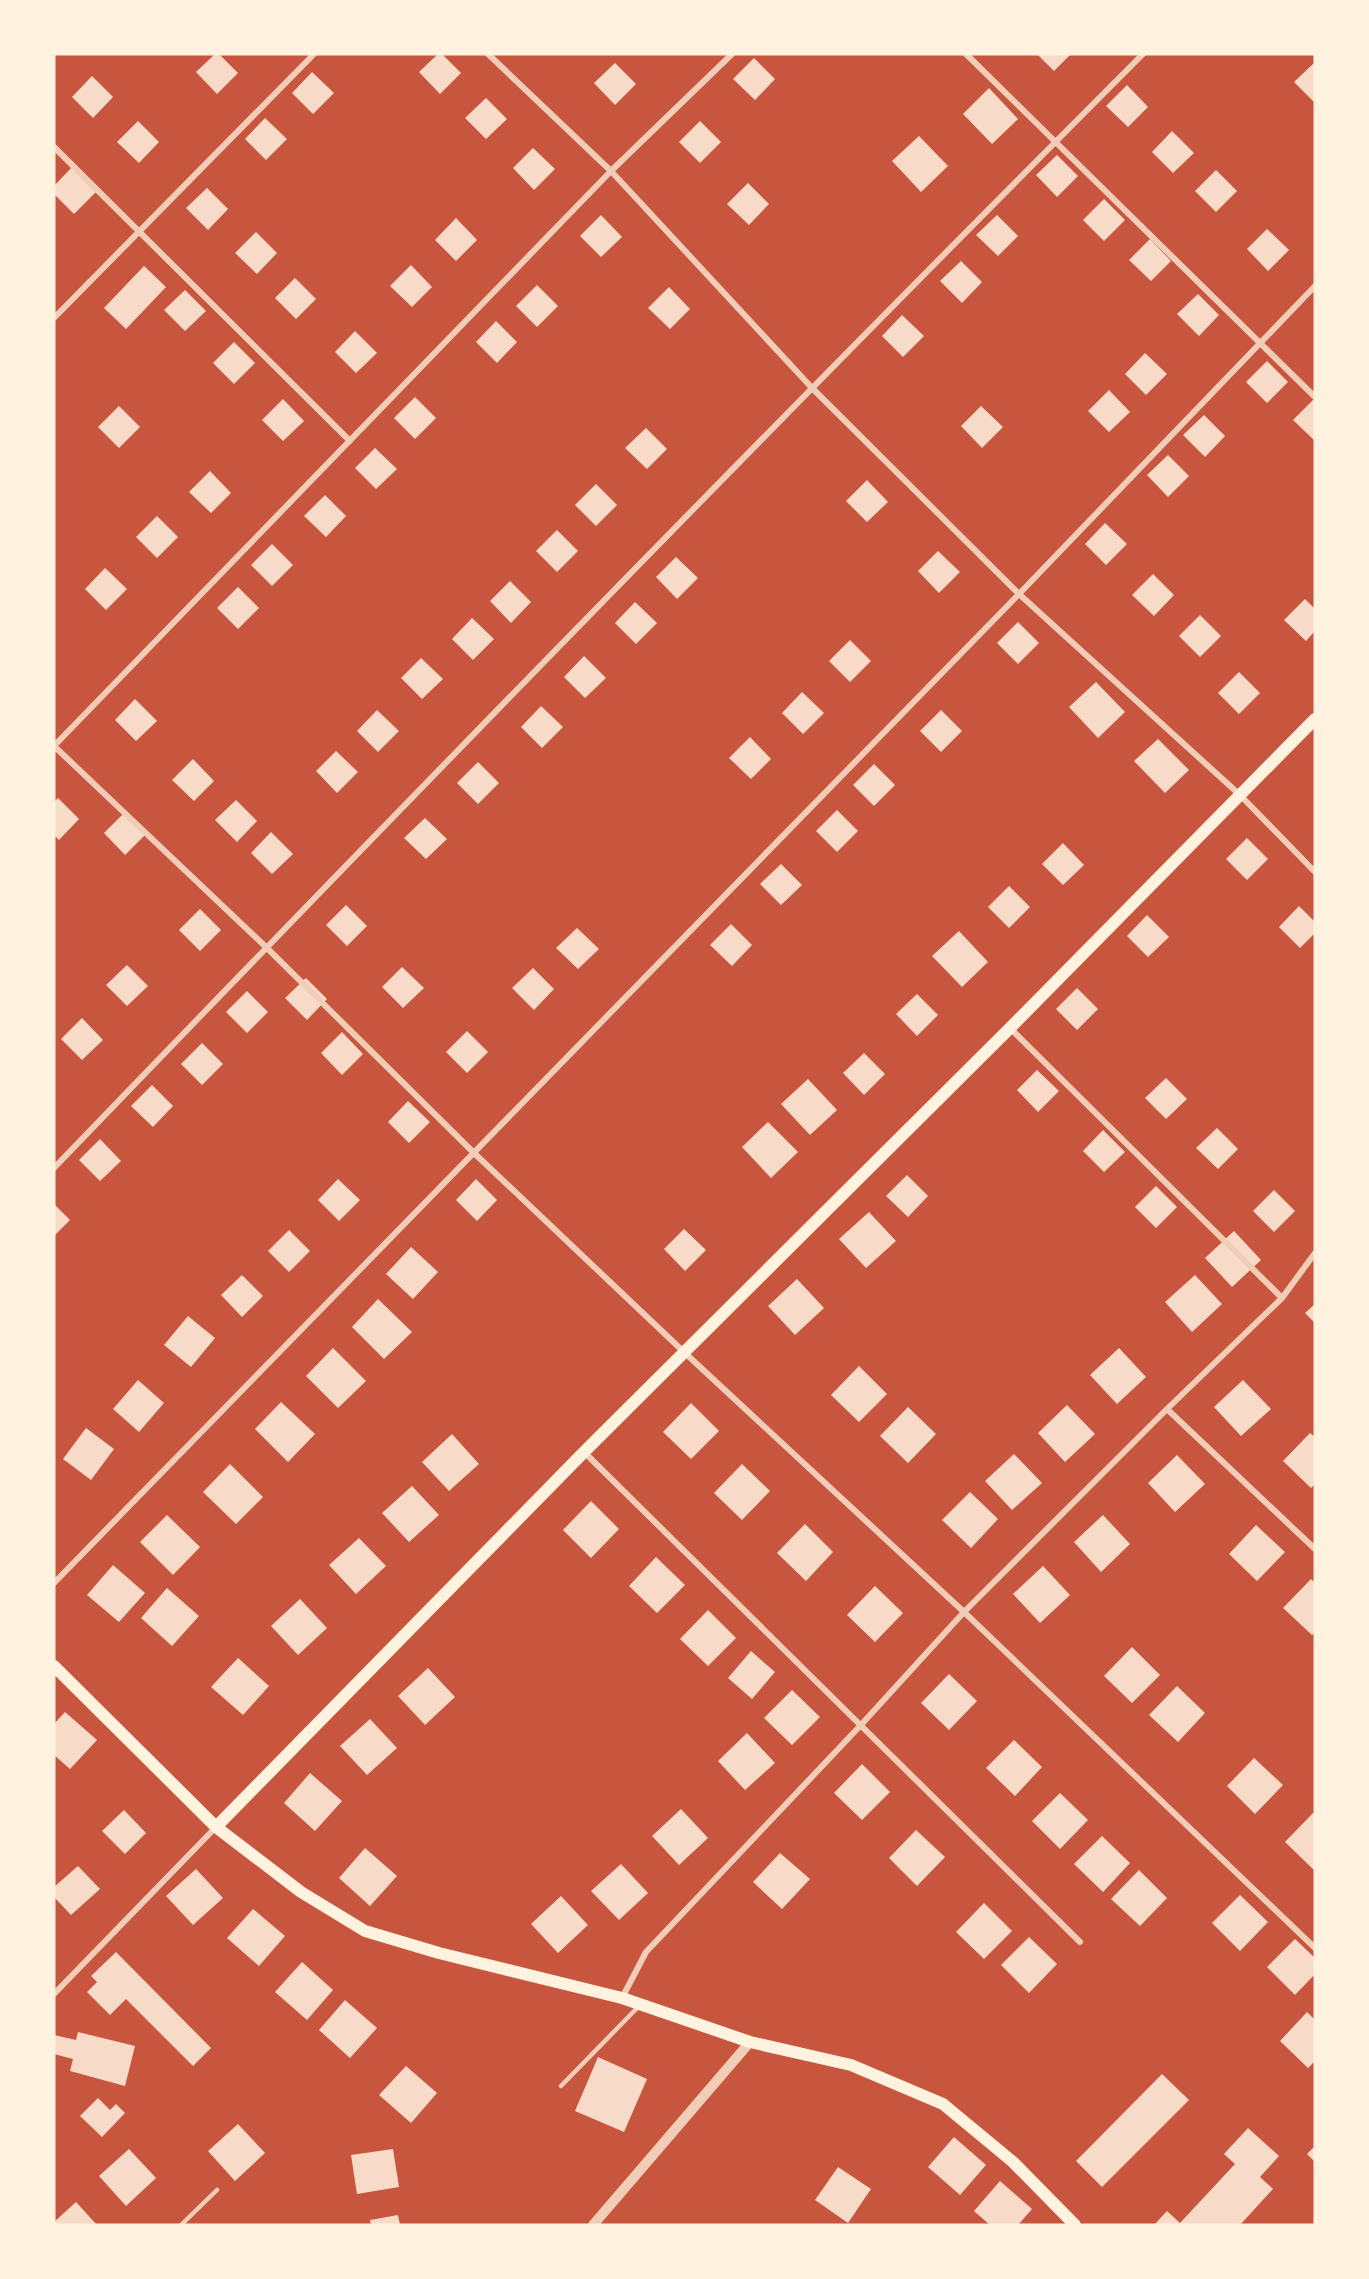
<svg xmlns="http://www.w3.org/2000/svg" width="1369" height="2279" font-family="'PT Serif',serif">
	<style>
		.building { fill: #f7dbc8 }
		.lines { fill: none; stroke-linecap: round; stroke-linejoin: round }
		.service { stroke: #f1ccb7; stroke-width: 4.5 }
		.minor { stroke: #f1ccb7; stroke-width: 6 }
		.tertiary { stroke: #f1ccb7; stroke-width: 10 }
		.secondary { stroke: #fff3e0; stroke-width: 12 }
	</style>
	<rect width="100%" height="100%" fill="#c8553d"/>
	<path class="building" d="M215,54H219L238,73L217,94L196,72Z
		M438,54H442L461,73L440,94L419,72Z
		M1037,54H1071L1054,71Z
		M754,58L775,79L755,100L733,79Z
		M1315,62V103L1294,82Z
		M615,63L636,84L615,105L594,83Z
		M312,72L334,93L313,114L292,93Z
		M92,76L113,97L93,118L72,97Z
		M1127,85L1148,107L1128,127L1106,106Z
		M989,88L1018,119L992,144L963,114Z
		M486,98L507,119L486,139L465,118Z
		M265,118L287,139L266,160L245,139Z
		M138,121L159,142L139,163L117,142Z
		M700,121L721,142L700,163L679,142Z
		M1172,131L1194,153L1173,173L1152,152Z
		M919,136L948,166L921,192L892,161Z
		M533,148L555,169L534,190L513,168Z
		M1057,155L1078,176L1057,197L1036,175Z
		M72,167L97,191L74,214L54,194V186Z
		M1216,170L1237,191L1216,212L1195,191Z
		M748,183L769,204L749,225L727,204Z
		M207,188L228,209L208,230L186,208Z
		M1104,199L1125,220L1104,241L1083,220Z
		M601,215L622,237L601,257L580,236Z
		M997,215L1018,236L998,256L976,235Z
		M456,218L477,240L456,261L435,240Z
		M1267,229L1289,250L1268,271L1247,249Z
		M256,232L277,253L257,274L235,253Z
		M1150,239L1171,261L1151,281L1129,260Z
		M961,261L982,282L962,303L940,281Z
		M411,265L432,287L412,307L390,286Z
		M144,266L166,287L126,329L104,308Z
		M295,278L316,299L296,319L275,298Z
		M537,285L558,306L537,327L516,306Z
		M669,287L690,309L670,329L648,308Z
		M185,290L206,311L185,331L164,310Z
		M1198,294L1219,315L1199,336L1177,314Z
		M902,315L924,336L903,357L882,336Z
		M496,321L517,342L497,363L476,342Z
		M355,331L377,353L356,373L335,352Z
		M234,342L255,363L234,384L213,363Z
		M1145,353L1167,374L1146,395L1125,374Z
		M1267,361L1288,382L1267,403L1246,382Z
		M1109,390L1130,412L1109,432L1088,411Z
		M415,397L436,418L415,439L394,418Z
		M1315,398V441L1293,420Z
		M283,399L304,421L283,441L262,420Z
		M119,406L140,427L119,448L98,427Z
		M981,406L1003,427L982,448L961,426Z
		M1204,415L1225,436L1205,457L1183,435Z
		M646,428L667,449L647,469L625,448Z
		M375,448L397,469L376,489L355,468Z
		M1168,455L1189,476L1168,497L1147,475Z
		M210,471L231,493L211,513L189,492Z
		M867,480L888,502L867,522L846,501Z
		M596,484L617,505L596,526L575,505Z
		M325,495L346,516L326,537L304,516Z
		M157,516L178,537L157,558L136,537Z
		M1105,523L1127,544L1106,565L1085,544Z
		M557,530L578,551L557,572L536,551Z
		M272,544L293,565L272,586L251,565Z
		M938,551L960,572L939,593L918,571Z
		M676,557L698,578L677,599L656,577Z
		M105,568L127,589L106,610L85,589Z
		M1153,574L1174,595L1154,616L1132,595Z
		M510,581L531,602L511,623L490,601Z
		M238,587L259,608L238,629L217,608Z
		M1305,599L1315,609V631L1306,641L1284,620Z
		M635,602L657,623L636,644L615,623Z
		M1200,615L1221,636L1200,657L1179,636Z
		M472,618L494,639L473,660L452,639Z
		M1018,622L1039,643L1018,664L997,643Z
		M850,640L871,661L850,682L829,661Z
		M584,656L606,678L585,698L564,677Z
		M421,658L443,679L422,699L401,678Z
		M1239,672L1260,693L1239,714L1218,693Z
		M1096,682L1125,712L1098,738L1069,707Z
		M802,692L824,713L803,734L782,713Z
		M135,699L157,721L136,741L115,720Z
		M541,706L563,727L542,748L521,727Z
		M377,710L399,731L378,752L357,731Z
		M941,710L962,731L941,752L920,731Z
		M750,737L771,759L751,779L729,758Z
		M1158,739L1189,770L1165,793L1134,761Z
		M336,751L358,772L337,793L316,771Z
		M193,759L214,781L194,801L172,780Z
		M478,762L499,783L478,804L457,783Z
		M874,764L895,785L874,806L853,785Z
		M58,798L79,819L59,840L54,835V802Z
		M236,800L257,821L237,842L215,820Z
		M837,810L858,831L837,852L816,831Z
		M124,813L146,834L125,855L104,833Z
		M425,818L447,839L426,859L404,838Z
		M271,832L293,854L272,874L251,853Z
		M1247,838L1268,859L1247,880L1226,859Z
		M1063,843L1084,865L1063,885L1042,864Z
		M781,864L802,885L781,905L760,884Z
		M1009,886L1030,907L1009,928L988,907Z
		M346,905L367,926L347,946L326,925Z
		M1299,906L1315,922V933L1300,948L1279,927Z
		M200,909L221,930L200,951L179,930Z
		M1147,915L1169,937L1148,957L1127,936Z
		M731,924L752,945L732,966L710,945Z
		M577,928L599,949L578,969L556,948Z
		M959,931L988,962L962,987L932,956Z
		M127,965L148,986L127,1006L106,985Z
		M402,967L424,988L403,1008L382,987Z
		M533,968L554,989L534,1010L512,988Z
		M306,978L327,999L307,1020L285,998Z
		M1077,988L1098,1009L1077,1030L1056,1009Z
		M247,991L268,1012L247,1033L226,1012Z
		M917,994L938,1015L917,1036L896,1014Z
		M82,1018L103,1040L82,1060L61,1039Z
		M467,1031L488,1052L467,1073L446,1052Z
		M342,1032L363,1054L342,1075L321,1053Z
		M202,1043L223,1064L202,1085L181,1064Z
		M864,1053L885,1074L864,1095L843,1073Z
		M1037,1070L1059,1091L1038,1112L1017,1090Z
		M1166,1078L1187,1099L1166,1119L1145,1098Z
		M808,1079L837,1110L810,1135L781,1104Z
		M152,1085L173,1106L153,1127L131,1106Z
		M408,1101L430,1122L409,1143L388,1122Z
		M768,1122L798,1152L771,1178L742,1147Z
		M1217,1128L1238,1149L1218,1169L1196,1148Z
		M1103,1130L1125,1152L1104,1172L1083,1151Z
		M100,1139L121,1161L100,1181L79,1160Z
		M907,1175L928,1196L908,1217L886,1196Z
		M338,1179L360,1200L339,1221L318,1200Z
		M476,1179L497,1200L477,1221L456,1200Z
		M1156,1186L1177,1207L1156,1228L1135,1207Z
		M1274,1190L1295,1211L1274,1232L1253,1211Z
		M54,1204L70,1220L54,1236Z
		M869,1212L896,1241L866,1268L839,1239Z
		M684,1229L706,1250L685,1271L664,1249Z
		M289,1230L310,1251L289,1272L268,1251Z
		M1234,1231L1261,1260L1232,1287L1205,1258Z
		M411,1247L438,1272L413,1299L386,1274Z
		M242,1275L263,1296L242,1317L221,1295Z
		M1195,1275L1222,1304L1192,1332L1165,1302Z
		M797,1279L824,1308L795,1335L768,1306Z
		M378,1299L412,1332L384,1359L352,1327Z
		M1315,1304V1323L1305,1313Z
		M188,1316L215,1338L191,1367L164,1345Z
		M333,1348L366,1381L338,1408L306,1376Z
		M1119,1348L1146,1377L1117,1404L1090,1375Z
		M859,1366L887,1394L859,1422L831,1395Z
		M138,1380L164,1403L139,1432L113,1409Z
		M1243,1380L1271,1409L1241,1436L1214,1407Z
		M281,1402L315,1434L288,1462L255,1429Z
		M691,1403L719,1431L691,1459L663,1432Z
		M1067,1405L1095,1434L1065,1462L1038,1433Z
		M908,1407L936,1434L908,1463L880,1436Z
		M86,1428L114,1449L91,1480L63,1459Z
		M1310,1433L1315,1437V1484L1311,1488L1283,1461Z
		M452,1434L479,1464L449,1491L422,1462Z
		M1014,1454L1042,1483L1012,1510L985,1481Z
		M1177,1455L1205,1484L1175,1512L1148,1483Z
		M230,1464L263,1497L236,1524L203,1492Z
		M742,1464L770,1491L742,1520L714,1493Z
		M412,1486L439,1515L409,1542L382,1513Z
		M970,1492L998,1519L971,1548L942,1520Z
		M591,1501L619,1529L591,1558L563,1530Z
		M167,1515L200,1547L173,1575L140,1542Z
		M1103,1515L1130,1544L1101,1572L1074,1542Z
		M805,1524L833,1552L806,1581L777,1553Z
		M1256,1525L1285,1552L1257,1581L1229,1554Z
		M359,1538L386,1566L356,1594L329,1565Z
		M656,1557L685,1585L657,1613L629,1586Z
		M113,1565L145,1593L119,1622L87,1595Z
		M1043,1566L1070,1595L1040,1623L1013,1594Z
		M1311,1579L1315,1583V1632L1312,1635L1283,1608Z
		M875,1586L903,1613L875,1642L847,1615Z
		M167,1588L199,1616L172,1646L141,1618Z
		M300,1599L327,1628L298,1655L271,1626Z
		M708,1610L736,1638L708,1666L680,1639Z
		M1132,1647L1160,1675L1132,1703L1104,1676Z
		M751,1651L775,1672L752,1699L728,1678Z
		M238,1658L269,1686L243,1715L211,1687Z
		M428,1668L455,1697L425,1725L398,1696Z
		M949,1674L977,1701L949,1730L921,1703Z
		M1177,1686L1205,1713L1178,1742L1149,1715Z
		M792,1690L820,1717L792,1745L764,1718Z
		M65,1712L97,1740L70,1769L54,1755V1724Z
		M370,1719L397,1748L367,1775L340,1746Z
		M747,1733L775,1763L745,1790L718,1761Z
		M1014,1740L1042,1767L1015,1796L986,1768Z
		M1254,1758L1283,1785L1255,1814L1227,1786Z
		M862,1764L890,1792L862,1820L834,1793Z
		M310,1773L342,1801L315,1831L284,1803Z
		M1060,1793L1088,1820L1060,1849L1032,1821Z
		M681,1809L708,1838L679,1865L652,1836Z
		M124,1810L146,1833L125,1854L102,1831Z
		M1313,1813L1315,1815L1314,1870L1285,1842Z
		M916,1830L945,1857L917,1886L889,1858Z
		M1102,1836L1130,1863L1103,1892L1074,1864Z
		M365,1848L397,1876L370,1906L339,1878Z
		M780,1853L810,1879L782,1909L753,1882Z
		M621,1864L648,1893L619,1920L591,1891Z
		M78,1866L100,1889L71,1915L54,1897V1887Z
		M196,1869L223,1898L193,1925L166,1896Z
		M1139,1870L1167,1898L1140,1926L1111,1899Z
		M1240,1895L1268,1922L1240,1951L1212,1923Z
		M561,1896L588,1925L558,1953L531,1924Z
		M984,1903L1012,1931L984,1959L956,1932Z
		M253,1909L285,1936L259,1966L227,1938Z
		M1029,1937L1057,1964L1029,1993L1001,1965Z
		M1295,1939L1315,1958V1974L1295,1995L1267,1967Z
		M116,1952L211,2048L193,2066L126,1999L110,2015L87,1992L97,1982L91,1976Z
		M302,1962L333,1990L307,2020L275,1992Z
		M345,2000L377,2028L350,2058L319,2030Z
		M1307,2012L1315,2020V2061L1308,2068L1280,2041Z
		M78,2032L135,2046L125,2086L70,2071L73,2059L54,2054V2035L76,2040Z
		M598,2057L647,2079L624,2132L575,2111Z
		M406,2066L437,2093L411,2123L379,2095Z
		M1162,2074L1189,2100L1102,2187L1076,2161Z
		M98,2098L110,2110L116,2104L125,2113L102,2137L80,2116Z
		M238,2124L265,2153L235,2181L208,2151Z
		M1248,2128L1279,2156L1260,2177L1273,2189L1240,2225H1154L1167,2211L1180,2223L1235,2164L1224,2154Z
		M954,2137L986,2165L960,2195L928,2167Z
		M1315,2146V2162L1307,2154Z
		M129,2149L156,2178L126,2206L99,2176Z
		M393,2149L399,2187L357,2194L351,2155Z
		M838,2167L871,2189L848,2223L815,2200Z
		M1000,2181L1032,2209L1018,2225H990L974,2211Z
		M76,2202L97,2225H54V2222Z
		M398,2215L400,2225H371L370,2220Z"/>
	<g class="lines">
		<path class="service" d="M561,2086L640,2005
			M181,2225L217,2190"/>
		<path class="minor" d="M488,54L611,171L812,388L1019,594L1240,795L1315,872
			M966,54L1315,397
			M54,147L350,441
			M54,318L314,54
			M54,746L266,947L474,1153L685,1353L964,1612L1315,1948
			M54,746L611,171L732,54
			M1010,1028L1282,1298
			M54,1168C414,794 776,422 1143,54
			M1167,1409L1315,1549
			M584,1452L1080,1942
			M54,1583L1019,594L1315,286
			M54,1994L216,1827
			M622,1998L646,1952L860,1726L964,1612L1167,1409L1282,1298L1315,1253"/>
		<path class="tertiary" d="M593,2225L750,2042"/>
		<path class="secondary" d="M54,1666L216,1827L301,1892L365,1931L439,1953L622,1998L750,2042L851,2065L943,2104L1013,2162L1075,2225
			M216,1827L584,1452L1010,1028L1315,719"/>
	</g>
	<rect width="1369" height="2279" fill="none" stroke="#fff3e0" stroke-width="111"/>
</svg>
